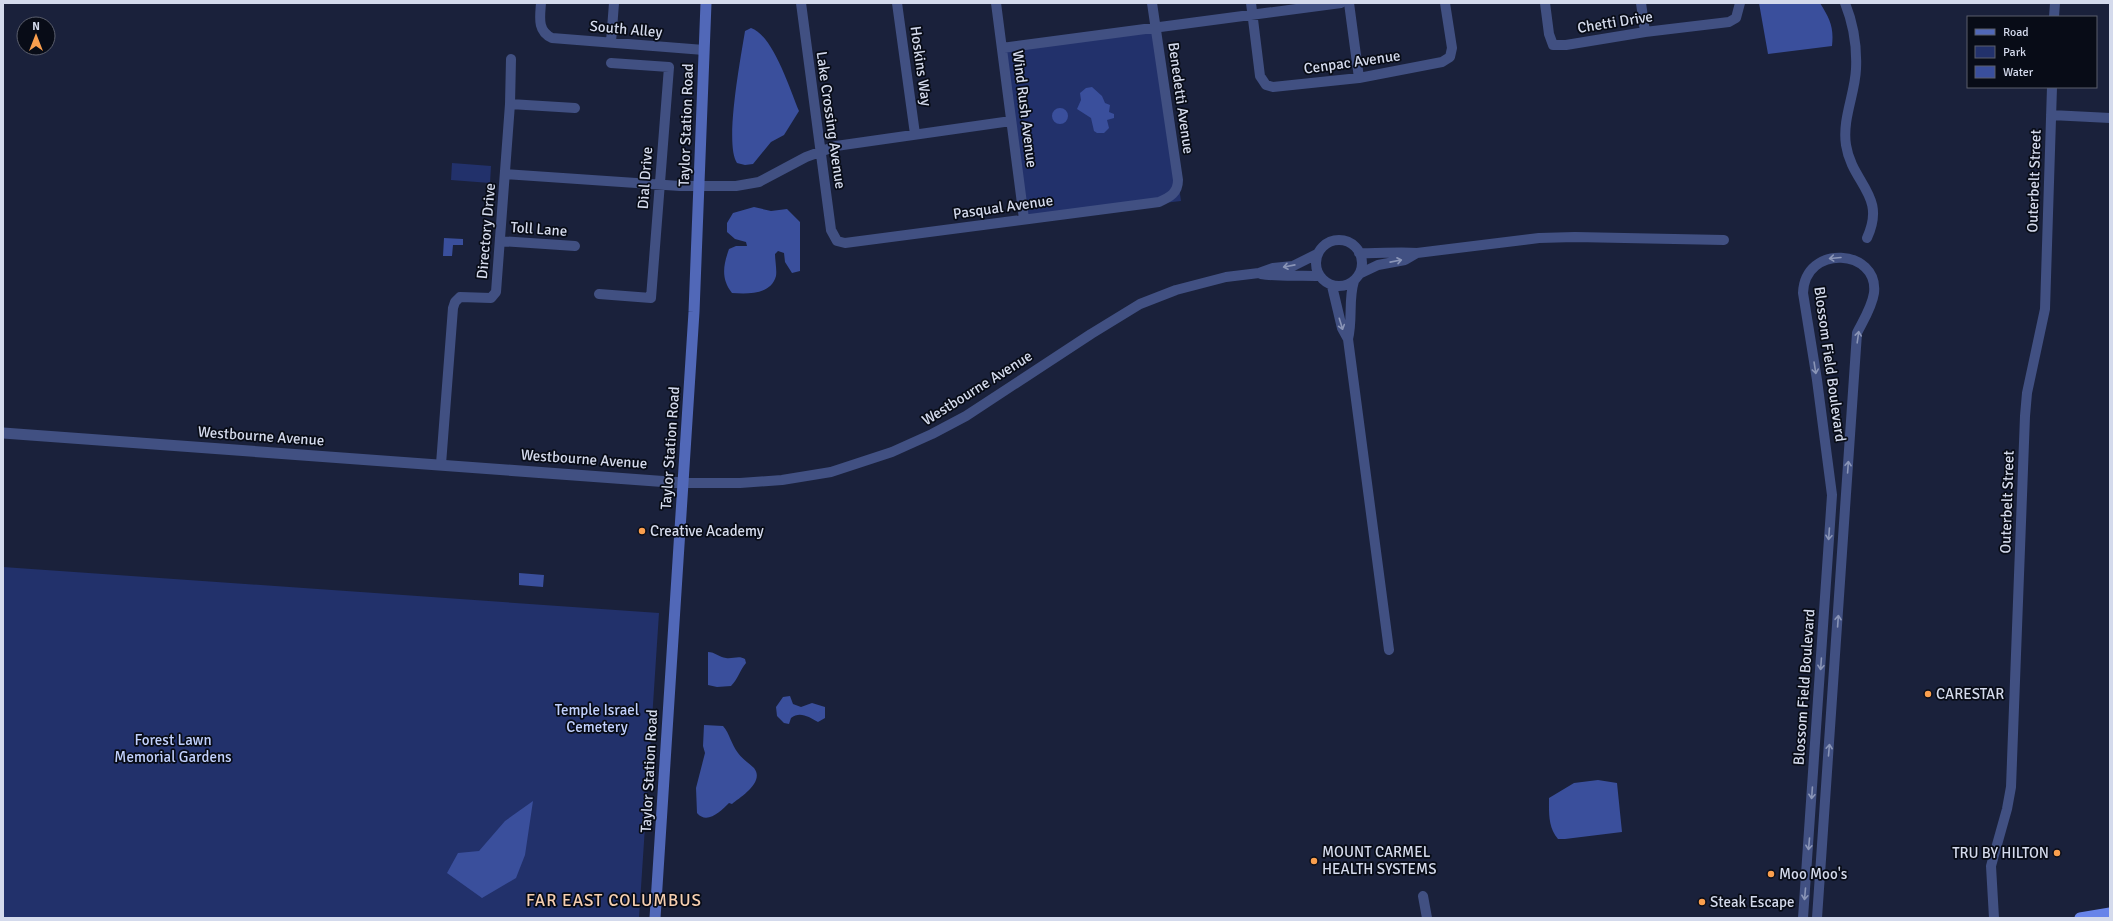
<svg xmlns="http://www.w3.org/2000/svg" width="2113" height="921" font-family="Signika,sans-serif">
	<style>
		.green { fill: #22316b }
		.water { fill: #3a4f9c }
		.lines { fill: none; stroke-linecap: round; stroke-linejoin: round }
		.minor { stroke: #415082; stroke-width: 10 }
		.tertiary { stroke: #415082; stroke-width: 11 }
		.secondary { stroke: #5168b8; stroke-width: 11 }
		.trunk { stroke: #6884e9; stroke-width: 11 }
		.oneway { stroke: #8a95b7 }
		.poi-dot { fill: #fa9f4e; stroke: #080c17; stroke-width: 1.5 }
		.labels { text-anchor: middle; stroke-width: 3.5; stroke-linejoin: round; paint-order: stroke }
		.street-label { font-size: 15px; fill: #d4daec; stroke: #080c17 }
		.poi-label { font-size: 15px; fill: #d4daec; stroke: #080c17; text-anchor: start }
		.park-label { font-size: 15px; fill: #c2d1fd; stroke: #080c17 }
		.quarter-label { font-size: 17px; letter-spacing: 1px; fill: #f6cfb0; stroke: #080c17 }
	</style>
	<rect width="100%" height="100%" fill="#1a213b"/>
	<path class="green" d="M1156,29L1181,201L1024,219L1002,48Z
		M452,163L491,166L490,183L451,180Z
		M3,567L659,613L639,918H3Z"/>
	<path class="water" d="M1759,3H1820C1830,19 1834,27 1832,46L1768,54Z
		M751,28C773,35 790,90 799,111L784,135L771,142L753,164L745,165L737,163C724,144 741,57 745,31Z
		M1092,87L1102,96L1105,103L1110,105L1109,112L1114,114V118L1107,120L1109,128L1104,133H1097L1094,131L1091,118L1077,109L1081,100L1080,93L1086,88Z
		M1052 116a8 8 0 1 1 16 0a8 8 0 1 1-16 0Z
		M754,207L771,211L787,209L800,222V271L792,273L785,262L784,253L778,251L775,254C775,260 777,270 776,276C771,295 747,294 732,293C721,279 723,266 729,249L736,246H747L746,242L735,239L727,232V223L733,213Z
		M444,238L463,239V245H453L452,256H443Z
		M519,573L544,575L543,587L519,585Z
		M708,652C715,652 719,657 726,658C733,659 739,655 745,659L746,663C740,670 738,679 731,686L717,687L708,685Z
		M790,696L793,704L801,707L812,703L825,707V718L818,722C809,717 800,711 791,718L789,724L784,723L777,716L776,707L783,697Z
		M704,725L723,726C730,734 731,744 738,753C742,759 749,763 754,768C765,782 741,797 732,804L729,803C721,811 707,825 697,813L696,788L705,753L703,746Z
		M1598,780L1617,783L1622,832L1565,839H1558C1548,827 1549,813 1549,798L1574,783Z
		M533,801L525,855L516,878L482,898L447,873L458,853L479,851L505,821Z"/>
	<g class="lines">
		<path class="minor" d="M541,3C540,17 537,31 552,38L704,50
			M801,3L831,230L837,241L845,243L1159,202C1170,197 1178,193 1178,180L1152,3
			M897,3L915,134
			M996,3L1024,219
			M1251,3L1260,76L1266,85L1273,87L1359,78L1442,62L1450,57L1452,48L1445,3
			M1349,3L1359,78
			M1545,3L1549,34L1553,45H1566L1645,32L1729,22L1736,18L1740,3
			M1641,3L1645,32
			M1845,3C1853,23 1857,48 1856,69C1855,94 1842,119 1846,145C1852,184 1887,195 1867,238
			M2054,17L2055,3
			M611,42L614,3
			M1002,48L1341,3
			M510,104L575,108
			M2051,115L2110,118
			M506,174L680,186H736L759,182L806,157L836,146L1011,121
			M1316 263a23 23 0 1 1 46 0a23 23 0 1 1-46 0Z
			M500,241L575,246
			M1359,253C1379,254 1398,251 1417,253L1405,260L1378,265L1359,274
			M1417,253L1539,238L1575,237L1724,240
			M1261,274C1280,277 1300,275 1319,276
			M1332,286L1342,328L1348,339C1353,319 1348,300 1354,281
			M599,294L651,298L669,67L611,63
			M1348,339L1389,650
			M441,464L453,308L455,302L460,297L491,298L496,292L510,104L511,59
			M683,483H740L782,480L831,472L892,452L932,434L966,416L1091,334L1140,304L1176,290L1226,277L1259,273L1273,268L1293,266L1317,254
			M1423,896L1427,918
			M1803,918L1832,495L1817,380L1803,293C1805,243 1879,249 1874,293C1872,307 1863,321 1857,333L1817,918
			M1994,918L1991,866L2007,809L2011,787L2025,416L2027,393L2045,309L2052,87"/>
		<path class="tertiary" d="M3,433L683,483"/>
		<path class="secondary" d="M655,918L694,312L706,3"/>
		<path class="trunk" d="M2080,918L2110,913"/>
	</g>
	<defs><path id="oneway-shaft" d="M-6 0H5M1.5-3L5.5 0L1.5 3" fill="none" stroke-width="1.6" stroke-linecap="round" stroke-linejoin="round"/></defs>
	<g class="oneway">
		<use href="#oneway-shaft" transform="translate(1835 258) rotate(175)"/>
		<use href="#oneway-shaft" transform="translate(1396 261) rotate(-11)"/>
		<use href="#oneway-shaft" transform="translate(1289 266) rotate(169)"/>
		<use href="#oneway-shaft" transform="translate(1341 324) rotate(73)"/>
		<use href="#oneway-shaft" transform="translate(1858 337) rotate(-82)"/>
		<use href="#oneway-shaft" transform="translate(1815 368) rotate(81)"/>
		<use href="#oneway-shaft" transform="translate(1848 467) rotate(-86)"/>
		<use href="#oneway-shaft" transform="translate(1829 534) rotate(94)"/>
		<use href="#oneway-shaft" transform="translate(1838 621) rotate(-86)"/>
		<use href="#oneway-shaft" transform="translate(1821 664) rotate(94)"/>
		<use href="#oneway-shaft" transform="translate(1829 750) rotate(-85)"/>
		<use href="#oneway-shaft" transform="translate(1812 793) rotate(94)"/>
		<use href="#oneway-shaft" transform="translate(1809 844) rotate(95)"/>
		<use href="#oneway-shaft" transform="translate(1805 894) rotate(95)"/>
	</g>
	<g class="poi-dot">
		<circle cx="642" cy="531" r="4"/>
		<circle cx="1928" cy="694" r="4"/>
		<circle cx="2057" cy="853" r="4"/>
		<circle cx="1314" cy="861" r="4"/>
		<circle cx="1771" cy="874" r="4"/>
		<circle cx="1702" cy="902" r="4"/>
	</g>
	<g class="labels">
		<g class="street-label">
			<text transform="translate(1615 22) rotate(-9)" y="5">Chetti Drive</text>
			<text transform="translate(626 29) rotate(5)" y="5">South Alley</text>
			<text transform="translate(1352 62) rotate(-8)" y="5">Cenpac Avenue</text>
			<text transform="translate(921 66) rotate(82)" y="5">Hoskins Way</text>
			<text transform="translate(1181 98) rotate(82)" y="5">Benedetti Avenue</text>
			<text transform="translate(1025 109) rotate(83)" y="5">Wind Rush Avenue</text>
			<text transform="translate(831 120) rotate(82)" y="5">Lake Crossing Avenue</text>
			<text transform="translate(686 125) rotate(-88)" y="5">Taylor Station Road</text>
			<text transform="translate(645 178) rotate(-86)" y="5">Dial Drive</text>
			<text transform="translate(2034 181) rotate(-88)" y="5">Outerbelt Street</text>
			<text transform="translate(1003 207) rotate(-8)" y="5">Pasqual Avenue</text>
			<text transform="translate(539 229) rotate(4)" y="5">Toll Lane</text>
			<text transform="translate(486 231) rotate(-85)" y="5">Directory Drive</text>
			<text transform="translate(1830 364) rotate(82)" y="5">Blossom Field Boulevard</text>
			<text transform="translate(977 388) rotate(-32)" y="5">Westbourne Avenue</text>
			<text transform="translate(261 436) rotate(4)" y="5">Westbourne Avenue</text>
			<text transform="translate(670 448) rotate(-86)" y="5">Taylor Station Road</text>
			<text transform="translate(584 459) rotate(4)" y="5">Westbourne Avenue</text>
			<text transform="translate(2007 502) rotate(-88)" y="5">Outerbelt Street</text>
			<text transform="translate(1804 687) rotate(-86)" y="5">Blossom Field Boulevard</text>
			<text transform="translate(649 771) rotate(-87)" y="5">Taylor Station Road</text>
		</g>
		<g class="poi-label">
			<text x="650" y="536">Creative Academy</text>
			<text x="1936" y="699">CARESTAR</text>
			<text x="1322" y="857">MOUNT CARMEL<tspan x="1322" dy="17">HEALTH SYSTEMS</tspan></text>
			<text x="2049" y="858" text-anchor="end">TRU BY HILTON</text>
			<text x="1779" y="879">Moo Moo's</text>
			<text x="1710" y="907">Steak Escape</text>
		</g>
		<g class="park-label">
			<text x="597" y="715">Temple Israel<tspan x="597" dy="17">Cemetery</tspan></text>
			<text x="173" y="745">Forest Lawn<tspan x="173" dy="17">Memorial Gardens</tspan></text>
		</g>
		<g class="quarter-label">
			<text x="614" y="906">FAR EAST COLUMBUS</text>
		</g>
	</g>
	<rect width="2113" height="921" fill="none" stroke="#d4daec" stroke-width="8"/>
	<rect x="1967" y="16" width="130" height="72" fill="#080c17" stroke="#5a5e6c"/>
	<rect x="1975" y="29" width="20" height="6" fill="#5168b8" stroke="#5a5e6c"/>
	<text x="2003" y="36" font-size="12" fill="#d4daec">Road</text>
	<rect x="1975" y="46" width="20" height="12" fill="#22316b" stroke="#5a5e6c"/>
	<text x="2003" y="56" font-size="12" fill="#d4daec">Park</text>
	<rect x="1975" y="66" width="20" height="12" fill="#3a4f9c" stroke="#5a5e6c"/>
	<text x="2003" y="76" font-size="12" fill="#d4daec">Water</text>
	<g transform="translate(36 36)"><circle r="19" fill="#080c17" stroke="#5a5e6c"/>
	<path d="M0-3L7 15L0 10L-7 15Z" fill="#fa9f4e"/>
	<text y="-6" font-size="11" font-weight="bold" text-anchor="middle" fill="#d4daec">N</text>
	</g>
</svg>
